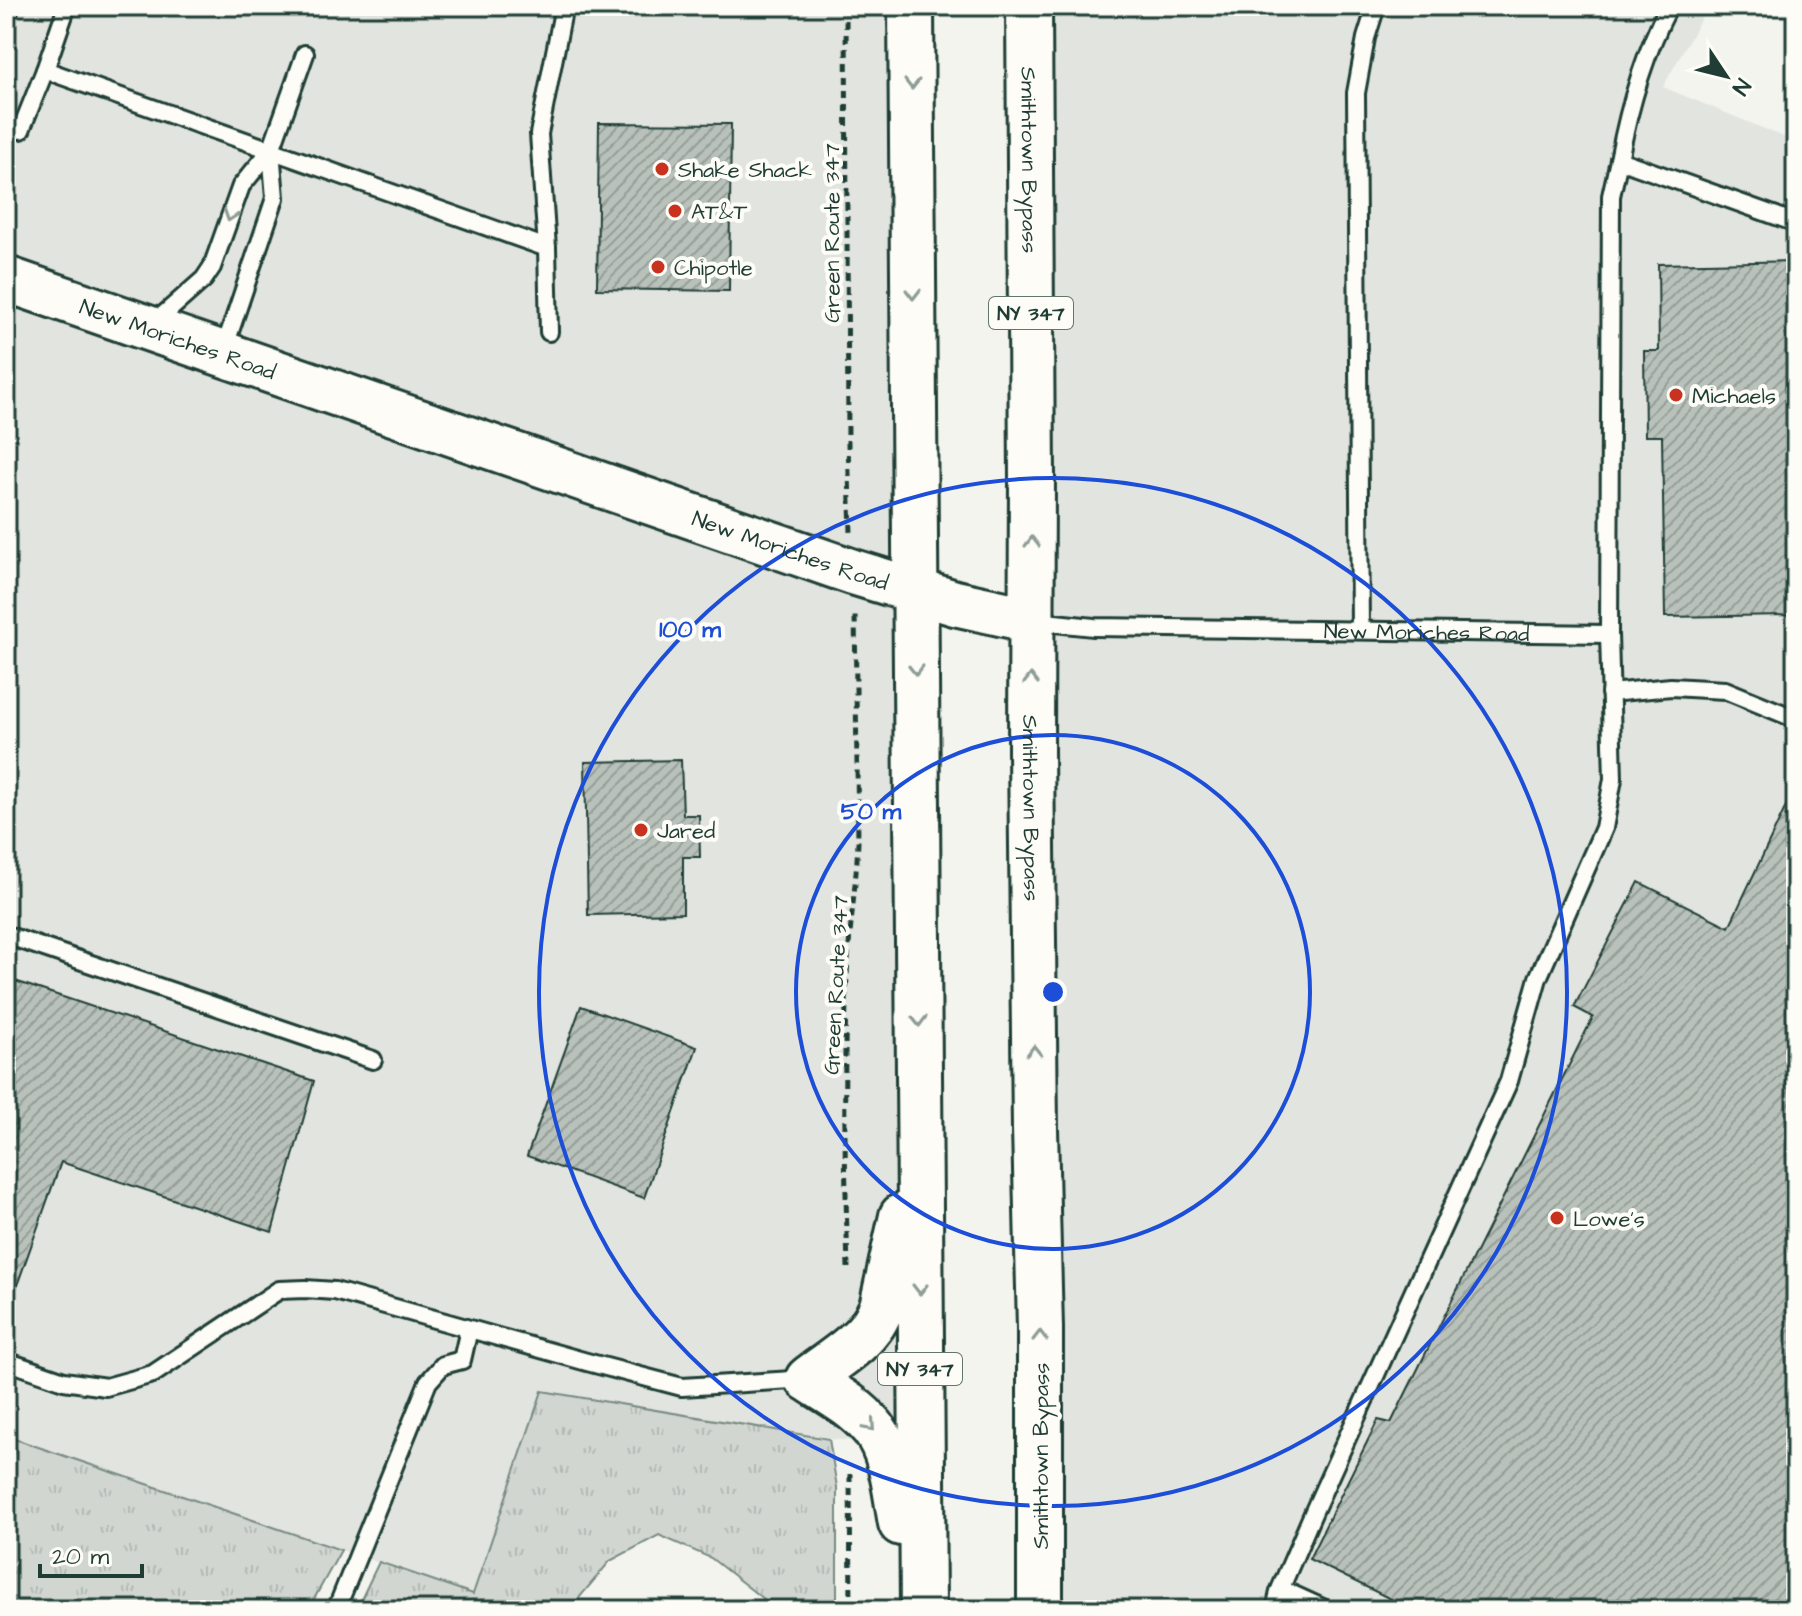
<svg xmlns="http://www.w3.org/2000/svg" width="1802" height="1616" font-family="'Architects Daughter',sans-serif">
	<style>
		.built { fill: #e2e5df }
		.grass { fill: url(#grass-tufts); stroke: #788a82; stroke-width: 2 }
		.building { fill: url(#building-hatch); stroke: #1f3d34; stroke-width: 2 }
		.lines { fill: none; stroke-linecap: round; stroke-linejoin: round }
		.lane-casing { stroke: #1f3d34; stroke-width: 22 }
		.secondary-casing { stroke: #1f3d34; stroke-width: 50 }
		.highway-casing { stroke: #1f3d34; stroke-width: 50 }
		.path { stroke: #1f3d34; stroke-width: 5; stroke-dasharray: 8 6; stroke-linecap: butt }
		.lane { stroke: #fdfcf7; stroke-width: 16 }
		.secondary { stroke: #fdfcf7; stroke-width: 44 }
		.highway { stroke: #fdfcf7; stroke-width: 44 }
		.oneway { stroke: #8e9c96 }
		.ring { fill: none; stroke: #1d4ed8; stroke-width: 4 }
		.poi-dot { fill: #c8321e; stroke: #fdfcf7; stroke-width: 3 }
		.labels { text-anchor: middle; stroke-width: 8; stroke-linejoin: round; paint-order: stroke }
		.shield { fill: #fdfcf7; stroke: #62766e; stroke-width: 2 }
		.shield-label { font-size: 20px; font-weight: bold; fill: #1f3d34 }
		.street-label { font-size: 22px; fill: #1f3d34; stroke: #fdfcf7 }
		.poi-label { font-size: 22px; fill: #1f3d34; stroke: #fdfcf7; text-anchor: start }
		.centre { fill: #1d4ed8; stroke: #fdfcf7; stroke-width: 4 }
		.ring-label { font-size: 24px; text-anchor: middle; font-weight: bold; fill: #1d4ed8; stroke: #fdfcf7; stroke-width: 8; stroke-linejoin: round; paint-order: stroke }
	</style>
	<defs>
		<pattern id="grass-tufts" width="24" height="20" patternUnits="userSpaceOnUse" patternTransform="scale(2)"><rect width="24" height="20" fill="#d1d6d1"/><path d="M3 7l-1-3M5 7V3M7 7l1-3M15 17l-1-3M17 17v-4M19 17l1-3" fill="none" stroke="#b3b9b4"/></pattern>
		<pattern id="building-hatch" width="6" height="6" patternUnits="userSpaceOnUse" patternTransform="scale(2)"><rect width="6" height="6" fill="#b9c1bb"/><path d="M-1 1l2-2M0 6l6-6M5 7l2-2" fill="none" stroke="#969e99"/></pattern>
	</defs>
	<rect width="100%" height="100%" fill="#f4f4ef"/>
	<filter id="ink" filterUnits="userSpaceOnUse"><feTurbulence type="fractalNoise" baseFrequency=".0125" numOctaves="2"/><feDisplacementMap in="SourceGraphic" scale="16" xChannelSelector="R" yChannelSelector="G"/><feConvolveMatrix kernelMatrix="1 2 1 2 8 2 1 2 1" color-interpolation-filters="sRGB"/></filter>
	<g filter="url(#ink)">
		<path class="built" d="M6,6H911L921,1447L829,1439L779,1432L542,1391L473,1595L6,1436Z
			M1028,6H1708L1663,87L1796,142V1610H1040Z"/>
		<path class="grass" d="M542,1391L829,1439L837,1487V1610H777L711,1558L659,1535L610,1561L569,1610H356L379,1562L473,1594Z
			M6,1436L341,1550L308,1610H6Z"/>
		<path class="building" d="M6,6H21L6,47Z
			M599,123L731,124L729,291L597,289Z
			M1796,261V615L1665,617L1662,436H1645L1644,351H1659L1658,264Z
			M681,760L683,815H699L700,857H683V913L588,915L585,762Z
			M1796,785V1610H1413L1309,1559L1378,1420L1391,1423L1593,1017L1574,1007L1639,882L1729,927Z
			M6,978L314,1081L272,1232L61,1162L9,1308L6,1307Z
			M581,1006L697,1047L644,1198L527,1156Z"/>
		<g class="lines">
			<defs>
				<g id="lane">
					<path d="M1669,6C1644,54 1629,107 1619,160L1796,223"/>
					<path d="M45,70L547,248"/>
					<path d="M6,125L21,130L45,70L67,6"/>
					<path d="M152,325L204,279L212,267L241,186L271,150L305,54"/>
					<path d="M549,332L547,248L539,134L564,6"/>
					<path d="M223,352L275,198L271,150"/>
					<path id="s1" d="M1035,621L1094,627L1609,634"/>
					<path d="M1360,630L1356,93L1366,38L1376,6"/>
					<path d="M1610,693L1671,687L1725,690L1796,719"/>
					<path d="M6,935L373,1060"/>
					<path d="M6,1361L64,1381L106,1387L153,1374L279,1290L305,1289L335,1291L587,1362L682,1387L808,1379"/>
					<path d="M1281,1589L1327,1610"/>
					<path d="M336,1610L428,1382L443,1365L462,1360L469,1329"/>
					<path d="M1275,1610L1279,1592L1314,1511L1509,1081L1538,978L1604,828L1613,779L1609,634L1611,196L1619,160"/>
				</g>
				<g id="secondary">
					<path id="s2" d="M6,279L853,572L955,603L1032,620"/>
				</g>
				<g id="highway">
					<path d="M911,6L923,1610"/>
					<path id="s3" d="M1029,6L1032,477L1031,751L1035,1129L1040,1328V1610"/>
					<path d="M901,1523C895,1492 893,1453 873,1428C856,1407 830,1393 808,1379C826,1365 856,1347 869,1329C875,1323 878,1315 882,1307L902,1216"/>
				</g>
			</defs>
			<use href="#lane" class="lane-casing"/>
			<use href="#secondary" class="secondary-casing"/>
			<use href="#highway" class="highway-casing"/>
			<path class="path" d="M846,6L848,444L851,533
				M848,1268C845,1171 843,1073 847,976C849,931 856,887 858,842L855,611
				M850,1474L851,1610"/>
			<use href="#lane" class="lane"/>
			<use href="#secondary" class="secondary"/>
			<use href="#highway" class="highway"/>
		</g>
		<defs><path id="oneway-chevron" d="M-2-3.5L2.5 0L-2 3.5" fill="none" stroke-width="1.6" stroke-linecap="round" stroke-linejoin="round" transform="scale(2)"/></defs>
		<g class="oneway">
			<use href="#oneway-chevron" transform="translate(912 84) rotate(90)"/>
			<use href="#oneway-chevron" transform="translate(230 216) rotate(109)"/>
			<use href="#oneway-chevron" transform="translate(913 294) rotate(90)"/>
			<use href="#oneway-chevron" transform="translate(1032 542) rotate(-90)"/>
			<use href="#oneway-chevron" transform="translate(916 670) rotate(89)"/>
			<use href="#oneway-chevron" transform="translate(1031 679) rotate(-90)"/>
			<use href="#oneway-chevron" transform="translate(919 1021) rotate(89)"/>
			<use href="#oneway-chevron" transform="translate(1034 1051) rotate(-91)"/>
			<use href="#oneway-chevron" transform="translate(920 1289) rotate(90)"/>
			<use href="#oneway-chevron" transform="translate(1040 1336) rotate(-90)"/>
			<use href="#oneway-chevron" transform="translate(870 1426) rotate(48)"/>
		</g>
	</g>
	<g class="ring">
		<circle cx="1053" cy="992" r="257"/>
		<circle cx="1053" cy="992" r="514"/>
	</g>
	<g class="poi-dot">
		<circle cx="662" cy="169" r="8"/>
		<circle cx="675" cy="211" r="8"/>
		<circle cx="658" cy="267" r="8"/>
		<circle cx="1676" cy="395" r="8"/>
		<circle cx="641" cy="830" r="8"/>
		<circle cx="1557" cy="1218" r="8"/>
	</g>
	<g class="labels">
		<g class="shield">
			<rect x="989" y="297" width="84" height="32" rx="6"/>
			<rect x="878" y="1353" width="84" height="32" rx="6"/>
		</g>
		<g class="shield-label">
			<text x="1031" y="320">NY 347</text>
			<text x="920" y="1376">NY 347</text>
		</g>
		<g class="street-label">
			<text dy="8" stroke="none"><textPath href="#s3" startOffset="154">Smithtown Bypass</textPath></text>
			<text transform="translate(831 233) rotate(-90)" y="8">Green Route 347</text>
			<text dy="8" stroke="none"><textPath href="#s2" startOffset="182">New Moriches Road</textPath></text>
			<text dy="8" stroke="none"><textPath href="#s2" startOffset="830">New Moriches Road</textPath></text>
			<text dy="8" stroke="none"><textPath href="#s1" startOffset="392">New Moriches Road</textPath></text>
			<text dy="8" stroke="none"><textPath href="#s3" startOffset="802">Smithtown Bypass</textPath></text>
			<text transform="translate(835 985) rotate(-87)" y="8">Green Route 347</text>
			<text transform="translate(1040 1456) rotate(-90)" y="8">Smithtown Bypass</text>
		</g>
		<g class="poi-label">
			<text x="678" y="177">Shake Shack</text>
			<text x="691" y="219">AT&amp;T</text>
			<text x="674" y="275">Chipotle</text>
			<text x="1692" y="403">Michaels</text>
			<text x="657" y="838">Jared</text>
			<text x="1573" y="1226">Lowe's</text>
		</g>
	</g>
	<circle cx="1053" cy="992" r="12" class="centre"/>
	<g class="ring-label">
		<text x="690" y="637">100 m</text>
		<text x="871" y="819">50 m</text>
	</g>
	<rect width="1802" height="1616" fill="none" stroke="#fdfcf7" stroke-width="32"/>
	<rect x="16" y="16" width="1770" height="1584" fill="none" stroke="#1f3d34" stroke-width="3" filter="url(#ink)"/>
	<g transform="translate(1726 76) rotate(125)" stroke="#fdfcf7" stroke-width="6" paint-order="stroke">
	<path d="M0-6L14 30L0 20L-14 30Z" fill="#1f3d34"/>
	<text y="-12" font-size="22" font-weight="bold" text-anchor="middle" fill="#1f3d34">N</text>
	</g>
	<path d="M40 1564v12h102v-12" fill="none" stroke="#1f3d34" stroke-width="4"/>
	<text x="52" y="1564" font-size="24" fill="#1f3d34" stroke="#fdfcf7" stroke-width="6" paint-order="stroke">20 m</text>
</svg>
